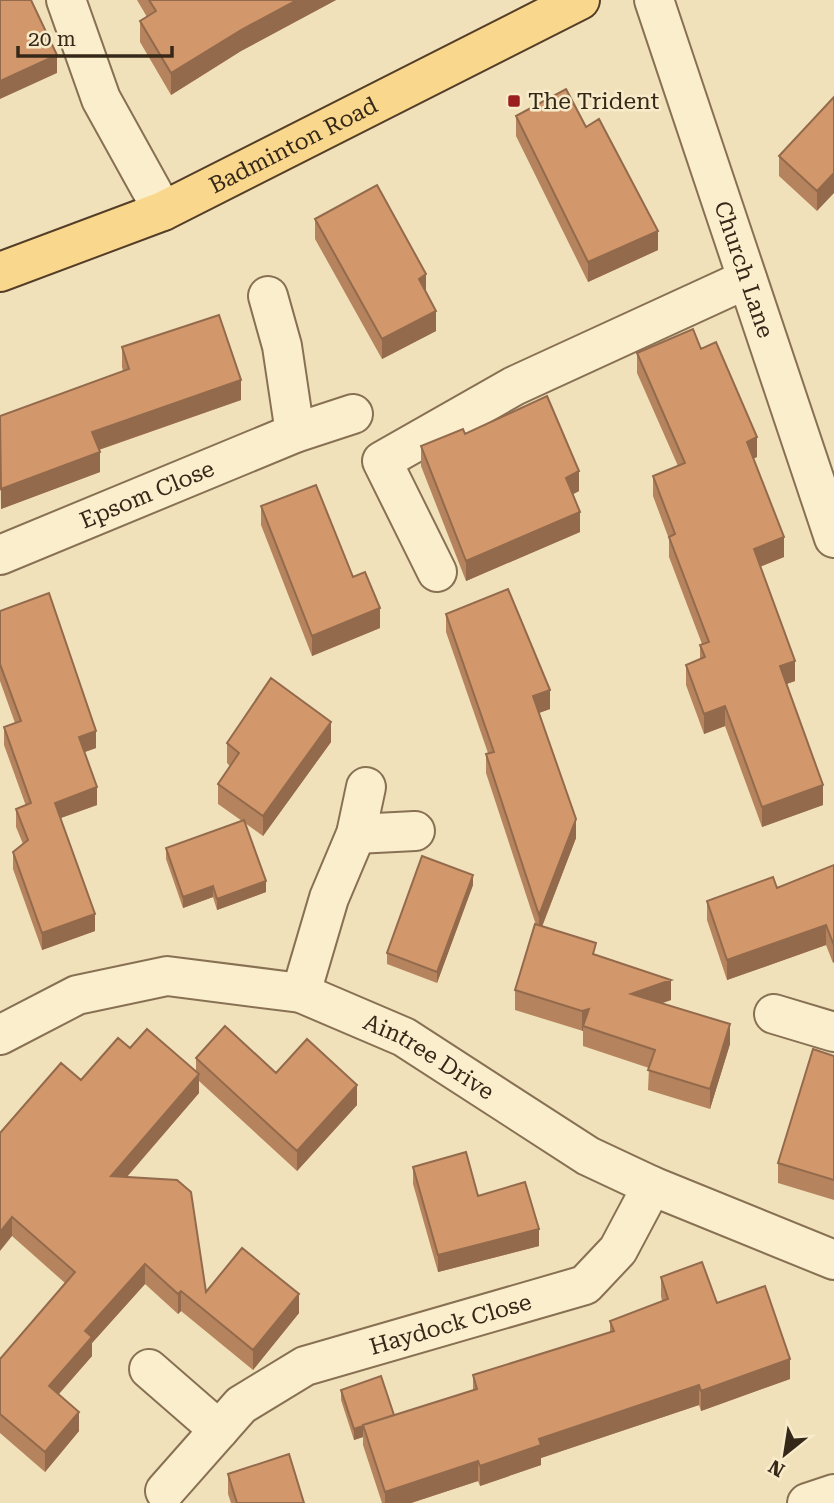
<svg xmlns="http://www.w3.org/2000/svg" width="834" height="1503" font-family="'Roboto Serif',serif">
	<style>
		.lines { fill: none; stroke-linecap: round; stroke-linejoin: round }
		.minor-casing { stroke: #887053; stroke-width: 42 }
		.major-casing { stroke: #553e28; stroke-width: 42 }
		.minor { stroke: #fbeecd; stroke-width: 38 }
		.major { stroke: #f9d88d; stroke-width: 38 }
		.wall { fill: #b5835d }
		.shaded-wall { fill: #936a4c }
		.building { fill: #d2986c; stroke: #936a4c; stroke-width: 2 }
		.poi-dot { fill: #9b1f1f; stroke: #f8ebca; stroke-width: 2.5 }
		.labels { text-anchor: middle; stroke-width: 5; stroke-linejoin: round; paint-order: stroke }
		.poi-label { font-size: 23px; fill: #362819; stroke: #f8ebca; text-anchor: start }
		.street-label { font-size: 23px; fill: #362819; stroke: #f8ebca }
	</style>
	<rect width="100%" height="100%" fill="#f1e1ba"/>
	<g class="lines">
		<defs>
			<g id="minor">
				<path d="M66,0L101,99L163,211"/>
				<path id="s1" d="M654,0L834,538"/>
				<path d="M268,296L282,346L295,433"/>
				<path id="s2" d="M0,555L295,433L353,414"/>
				<path d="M437,572L382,461L514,386L747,279"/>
				<path d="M356,834L415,831"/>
				<path d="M301,993L329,898L356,834L366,787"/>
				<path d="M774,1014L834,1032"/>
				<path id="s3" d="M0,1035L77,995L167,976L301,993L404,1037L588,1156L652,1186L834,1260"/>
				<path d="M149,1369L219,1430"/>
				<path id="s4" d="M165,1491L241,1405L305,1366L585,1285L618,1250L652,1186"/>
				<path d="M807,1503L834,1494"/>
			</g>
			<g id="major">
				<path id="s5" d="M0,272L163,211L580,0"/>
			</g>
		</defs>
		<use href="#minor" class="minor-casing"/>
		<use href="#major" class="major-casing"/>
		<use href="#minor" class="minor"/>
		<use href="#major" class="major"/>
	</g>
	<path class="wall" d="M137,0H336L241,51L171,95L140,42V21L147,17Z
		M834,97L817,211L779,176V156Z
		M516,116L586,127L658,250L588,282L516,136Z
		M315,219L426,293L436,331L382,359L315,239Z
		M122,347L241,400L99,450L100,472L1,509L0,416L123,371L122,367Z
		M701,349L757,457L753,459L784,557L760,567L795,681L787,684L823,805L762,827L725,726L704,734L686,685V665L700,659V645L702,644L669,557V539L653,496V476L678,466L637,373V353Z
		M465,434L579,491L573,494L580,532L466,581L421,466V446Z
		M261,506L353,577L380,628L312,656L261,525Z
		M0,611L96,748L85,752L97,805L61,818L95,931L42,950L13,869V852L23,844L16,827V809L26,806L4,745V727L15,723L0,681Z
		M446,614L550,709L539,713L576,838L542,927L596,955L671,1000L662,1003L730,1044L710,1109L648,1090L649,1068L583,1046V1031L515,1010V990L536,925L486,773V754L488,753L446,632Z
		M331,742L263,836L245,823L266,892L217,910L213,897L183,908L166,859V848L242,821L218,804V784L230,766L227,763V743Z
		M834,865V962L833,963L826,945L727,980L707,920V901L777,888Z
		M473,885L437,983L387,964V953Z
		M130,1048L196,1071V1058L276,1073L357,1105L297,1171L199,1081V1093L127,1177L206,1292L299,1313L253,1370L181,1311L178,1314L145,1284L92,1343V1356L59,1394L79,1431L45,1472L0,1433V1359L65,1283L12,1236L0,1133Z
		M834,1056V1200L778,1183V1163Z
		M413,1167L478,1196L539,1246L438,1272L413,1184Z
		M661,1277L717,1303L790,1379L701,1411L699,1405L541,1458V1465L480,1486L478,1481L411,1503H382L363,1445V1437L354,1440L341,1400V1390L394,1415L473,1390V1375L610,1333V1321L662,1301L661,1296Z
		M228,1474L304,1503H231L228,1494Z"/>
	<path class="shaded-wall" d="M297,0H336L241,51L171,95V73L241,30Z
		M57,55V73L0,99V81Z
		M834,173V193L817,211V191Z
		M658,231V250L588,282V262Z
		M426,274V294L419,279Z
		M436,311V331L382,359V339Z
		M241,380V400L92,452V432Z
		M757,437V457L747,461V442Z
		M100,452V472L1,509V489Z
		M579,471V491L566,498V478Z
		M580,512V532L466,581V561Z
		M784,537V557L754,569V549Z
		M380,608V628L312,656V636Z
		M795,661V681L780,686V666Z
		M550,690V709L533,715V696Z
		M725,706V726L704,734V714Z
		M331,722V742L263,836V816Z
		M96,731V748L79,754V737Z
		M823,785V805L762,827V807Z
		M97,787V805L55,820V803Z
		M576,819V838L539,934V915Z
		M473,875V885L437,983V972Z
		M266,881V892L217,910V899Z
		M213,886V897L183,908V897Z
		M95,914V931L42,950V933Z
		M826,925V945L727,980V960Z
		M834,942V962L833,963V943Z
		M671,980V1000L631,1014V994Z
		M589,1009L583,1026V1031H582V1011Z
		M730,1024V1044L710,1109V1089Z
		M199,1074V1093L111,1195V1176Z
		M357,1085V1105L297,1171V1151Z
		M12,1217V1236L0,1251V1232Z
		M539,1229V1246L438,1272V1255Z
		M145,1264V1284L92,1343V1356L49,1405V1386L85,1331Z
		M181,1291V1311L178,1314V1294Z
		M299,1294V1313L253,1370V1350Z
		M790,1359V1379L701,1411V1391Z
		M699,1385V1405L541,1458V1465L480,1486V1466L539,1439Z
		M79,1412V1431L45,1472V1452Z
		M363,1426V1437L354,1440V1429Z
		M478,1461V1481L411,1503H385V1492Z"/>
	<path class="building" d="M0,0H31L57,55L0,81Z
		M149,0H297L241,30L171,73L140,21L156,11Z
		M566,89L586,127L599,119L658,231L588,262L516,116Z
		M834,97V173L817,191L779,156Z
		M377,185L426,274L419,279L436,311L382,339L315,219Z
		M219,315L241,380L92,432L100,452L1,489L0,416L129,369L122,347Z
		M693,329L701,349L716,342L757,437L747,442L784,537L754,549L795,661L780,666L823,785L762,807L725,706L704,714L686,665L705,657L700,645L709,642L669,537L675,534L653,476L685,463L637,353Z
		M547,396L579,471L566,478L580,512L466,561L421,446L463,429L465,434Z
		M316,485L353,577L365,572L380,608L312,636L261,506Z
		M508,589L550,690L533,696L576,819L539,915L486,754L494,752L446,614Z
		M49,593L96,731L79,737L97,787L55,803L95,914L42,933L13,852L28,840L16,809L31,803L4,727L21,721L0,664V611Z
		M271,678L331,722L263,816L218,784L239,753L227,743Z
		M244,820L266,881L217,899L213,886L183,897L166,848Z
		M422,856L473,875L437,972L387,953Z
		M834,865V942L833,943L826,925L727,960L707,901L773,877L777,888Z
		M535,924L596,943L593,954L671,980L631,994L730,1024L710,1089L648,1070L655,1050L583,1026L589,1009L582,1011L515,990Z
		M225,1026L276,1073L307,1039L357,1085L297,1151L196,1058Z
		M147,1029L199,1074L111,1176L177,1180L191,1192L206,1292L242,1248L299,1294L253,1350L181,1291L178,1294L145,1264L85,1331L92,1337L49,1386L79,1412L45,1452L0,1414V1359L75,1272L12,1217L0,1232V1133L61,1063L81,1080L118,1038L130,1048Z
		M813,1049L834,1056V1180L778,1163Z
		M466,1152L478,1196L525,1182L539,1229L438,1255L413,1167Z
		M702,1262L717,1303L765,1286L790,1359L701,1391L699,1385L539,1439L541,1445L480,1466L478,1461L385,1492L363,1425L477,1389L473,1375L614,1331L610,1321L668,1299L661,1277Z
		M381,1376L394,1415L363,1425V1426L354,1429L341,1390Z
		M289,1454L304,1503H237L228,1474Z"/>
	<rect class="poi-dot" x="507" y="94" width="14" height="14" rx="3.5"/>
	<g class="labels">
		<g class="poi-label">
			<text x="528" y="109">The Trident</text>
		</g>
		<g class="street-label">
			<text dy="8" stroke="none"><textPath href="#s5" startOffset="320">Badminton Road</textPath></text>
			<text dy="8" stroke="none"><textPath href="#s1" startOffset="284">Church Lane</textPath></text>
			<text dy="8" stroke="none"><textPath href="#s2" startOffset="159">Epsom Close</textPath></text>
			<text dy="8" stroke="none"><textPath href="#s3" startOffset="457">Aintree Drive</textPath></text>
			<text dy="8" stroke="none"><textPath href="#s4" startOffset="341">Haydock Close</textPath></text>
		</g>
	</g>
	<g transform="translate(785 1454) rotate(210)" stroke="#f8ebca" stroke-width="5" paint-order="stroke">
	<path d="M0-5L12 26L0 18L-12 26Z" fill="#362819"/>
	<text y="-10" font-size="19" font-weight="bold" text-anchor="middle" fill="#362819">N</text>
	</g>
	<path d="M18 46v10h154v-10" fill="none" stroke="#362819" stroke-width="3.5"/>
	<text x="28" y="46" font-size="21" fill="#362819" stroke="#f8ebca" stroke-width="5" paint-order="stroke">20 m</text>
</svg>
